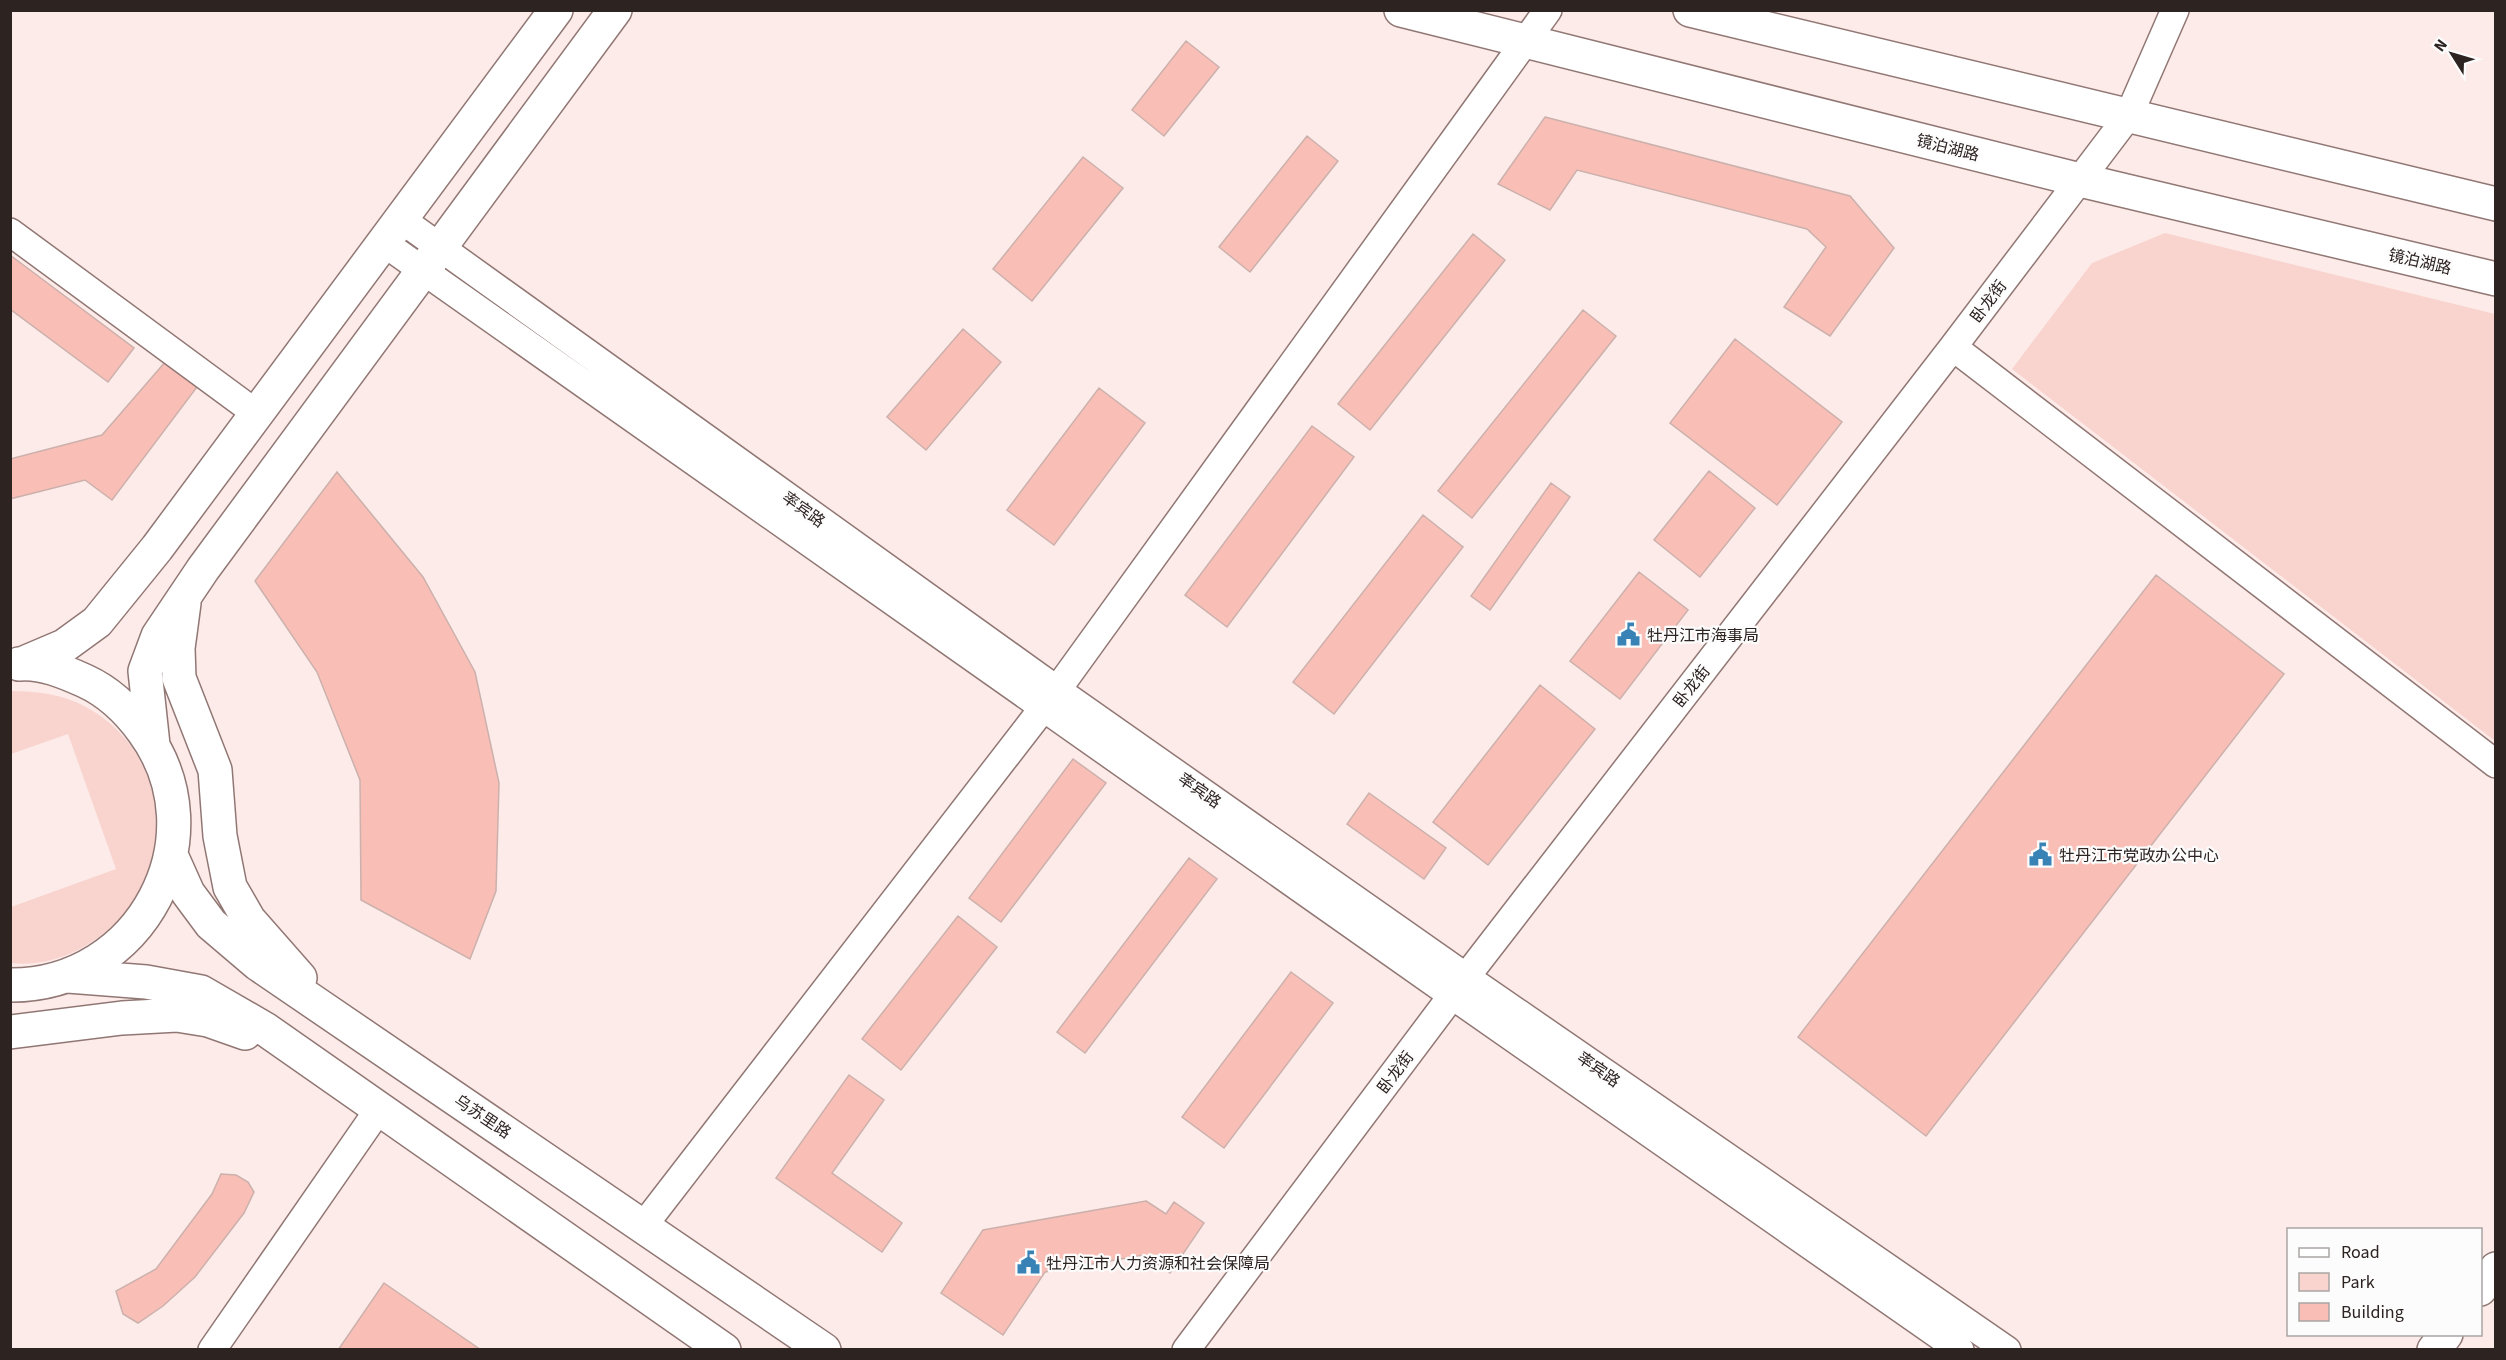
<svg xmlns="http://www.w3.org/2000/svg" width="2506" height="1360" font-family="'Source Sans 3','Noto Sans SC',sans-serif">
	<style>
		.green { fill: #f9d4cf }
		.building { fill: #f9bfb7; stroke: #ccb0ac; stroke-width: 1.5 }
		.lines { fill: none; stroke-linecap: round; stroke-linejoin: round }
		.minor-casing { stroke: #917774; stroke-width: 30 }
		.major-casing { stroke: #917774; stroke-width: 36 }
		.highway-casing { stroke: #917774; stroke-width: 36 }
		.minor { stroke: #fff; stroke-width: 27 }
		.major { stroke: #fff; stroke-width: 33 }
		.highway { stroke: #fff; stroke-width: 33 }
		.labels { text-anchor: middle; stroke-width: 4.5; stroke-linejoin: round; paint-order: stroke }
		.street-label { font-size: 16px; fill: #2d2321; stroke: #fcfcfc }
		.poi-label { font-size: 16px; fill: #2d2321; stroke: #fcfcfc; text-anchor: start }
	</style>
	<rect width="100%" height="100%" fill="#fcebe8"/>
	<path class="green" d="M2165,233L2495,314V741L2012,369L2092,263Z
		M11,691C37,691 62,694 86,707C181,758 177,894 85,946C63,959 36,966 11,963V907L116,869L68,734L11,754Z"/>
	<path class="building" d="M1186,41L1219,67L1164,136L1132,110Z
		M1545,117L1850,196L1894,248L1830,336L1784,307L1826,247L1807,229L1577,170L1550,210L1498,184Z
		M1307,136L1338,161L1250,272L1219,247Z
		M1083,157L1123,188L1032,301L993,269Z
		M1473,234L1505,260L1370,430L1338,404Z
		M10,255L134,348L108,382L10,309Z
		M1583,310L1616,336L1472,518L1438,491Z
		M963,329L1001,362L926,450L887,417Z
		M1735,339L1842,422L1777,505L1670,423Z
		M166,361L200,383L112,500L85,480L10,499V459L102,435Z
		M1099,388L1145,423L1054,545L1007,510Z
		M1312,426L1354,457L1227,627L1185,595Z
		M1709,471L1755,508L1700,577L1654,540Z
		M337,472L423,577L475,672L499,783L496,891L470,959L361,900L360,780L317,672L255,581Z
		M1551,483L1570,497L1490,610L1471,596Z
		M1423,515L1463,547L1334,714L1293,682Z
		M1639,572L1688,610L1620,699L1570,661Z
		M2156,575L2284,674L1926,1136L1798,1037Z
		M1540,685L1595,729L1488,865L1433,822Z
		M1073,759L1106,783L1001,922L969,898Z
		M1369,793L1446,848L1424,879L1347,824Z
		M1189,858L1217,879L1085,1053L1057,1032Z
		M958,916L997,947L901,1070L862,1039Z
		M1291,972L1333,1003L1224,1148L1182,1117Z
		M849,1075L884,1100L832,1173L902,1223L882,1252L776,1178Z
		M221,1174L236,1175L248,1182L254,1192L244,1213L195,1277L163,1306L138,1323L123,1314L116,1291L156,1269L212,1194Z
		M1146,1201L1166,1214L1174,1202L1204,1223L1170,1273L1144,1255L1045,1272L1003,1335L941,1293L983,1230Z
		M384,1283L481,1350H338Z"/>
	<g class="lines">
		<defs>
			<path id="minor" d="M402,220L1057,690L1466,977L2007,1350
				M10,232L257,414
				M384,243L1453,996L1960,1350
				M1953,347L2496,764
				M644,1225L1057,690L1548,10
				M212,1350L379,1109
				M1186,1350L1466,977L1953,347L2129,115L2175,10"/>
			<path id="major" d="M1401,10L2080,180L2496,279
				M1690,10L2496,204
				M184,603L178,648L179,678L215,770L220,836L230,887L249,920L300,978
				M24,663L64,646L97,622L157,548L556,10
				M153,745L145,671L158,636L203,569L615,10
				M171,855L188,893L211,924L258,964L824,1350
				M68,976L146,982L201,992L265,1029L724,1350
				M10,985C141,986 221,837 143,731C127,709 109,692 85,681C65,672 42,662 19,664
				M10,1032L122,1018L177,1015L208,1020L245,1033"/>
			<path id="highway" d="M2480,1289L2496,1269
				M2434,1350L2446,1334"/>
		</defs>
		<use href="#minor" class="minor-casing"/>
		<use href="#major" class="major-casing"/>
		<use href="#highway" class="highway-casing"/>
		<use href="#minor" class="minor"/>
		<use href="#major" class="major"/>
		<use href="#highway" class="highway"/>
	</g>
	<defs>
		<symbol id="civic-bare" viewBox="-9 -9 18 18"><path d="M-.6-6.5H3V-4.5H.6V-3L4-1V1h2V6H-6V1h2V-1L-.6-3ZM-1.2 2.5V6h2.4V2.5Z" fill="#3882b6" stroke="#fcfcfc" stroke-width="2.5" paint-order="stroke"/></symbol>
	</defs>
	<g fill-rule="evenodd">
		<use href="#civic-bare" x="1612" y="618" width="33" height="33"/>
		<use href="#civic-bare" x="2024" y="838" width="33" height="33"/>
		<use href="#civic-bare" x="1012" y="1246" width="33" height="33"/>
	</g>
	<g class="labels">
		<g class="street-label">
			<text transform="translate(1948 147) rotate(14)" y="6">镜泊湖路</text>
			<text transform="translate(2420 261) rotate(13)" y="6">镜泊湖路</text>
			<text transform="translate(1988 301) rotate(-53)" y="6">卧龙街</text>
			<text transform="translate(804 509) rotate(36)" y="6">率宾路</text>
			<text transform="translate(1691 686) rotate(-52)" y="6">卧龙街</text>
			<text transform="translate(1200 790) rotate(35)" y="6">率宾路</text>
			<text transform="translate(1599 1069) rotate(35)" y="6">率宾路</text>
			<text transform="translate(1395 1072) rotate(-53)" y="6">卧龙街</text>
			<text transform="translate(483 1116) rotate(34)" y="6">乌苏里路</text>
		</g>
		<g class="poi-label">
			<text x="1647" y="641">牡丹江市海事局</text>
			<text x="2059" y="861">牡丹江市党政办公中心</text>
			<text x="1046" y="1269">牡丹江市人力资源和社会保障局</text>
		</g>
	</g>
	<rect width="2506" height="1360" fill="none" stroke="#2d2321" stroke-width="24"/>
	<rect x="2287" y="1228" width="195" height="108" fill="#fcfcfc" stroke="#a9a5a4" stroke-width="1.5"/>
	<rect x="2299" y="1248" width="30" height="9" fill="#ffffff" stroke="#a9a5a4" stroke-width="1.5"/>
	<text x="2341" y="1258" font-size="18" fill="#2d2321">Road</text>
	<rect x="2299" y="1273" width="30" height="18" fill="#f9d4cf" stroke="#a9a5a4" stroke-width="1.5"/>
	<text x="2341" y="1288" font-size="18" fill="#2d2321">Park</text>
	<rect x="2299" y="1303" width="30" height="18" fill="#f9bfb7" stroke="#a9a5a4" stroke-width="1.5"/>
	<text x="2341" y="1318" font-size="18" fill="#2d2321">Building</text>
	<g transform="translate(2452 54) rotate(307)" stroke="#fcfcfc" stroke-width="4.5" paint-order="stroke">
	<path d="M0-4.5L10 22L0 15L-10 22Z" fill="#2d2321"/>
	<text y="-9" font-size="16" font-weight="bold" text-anchor="middle" fill="#2d2321">N</text>
	</g>
</svg>
